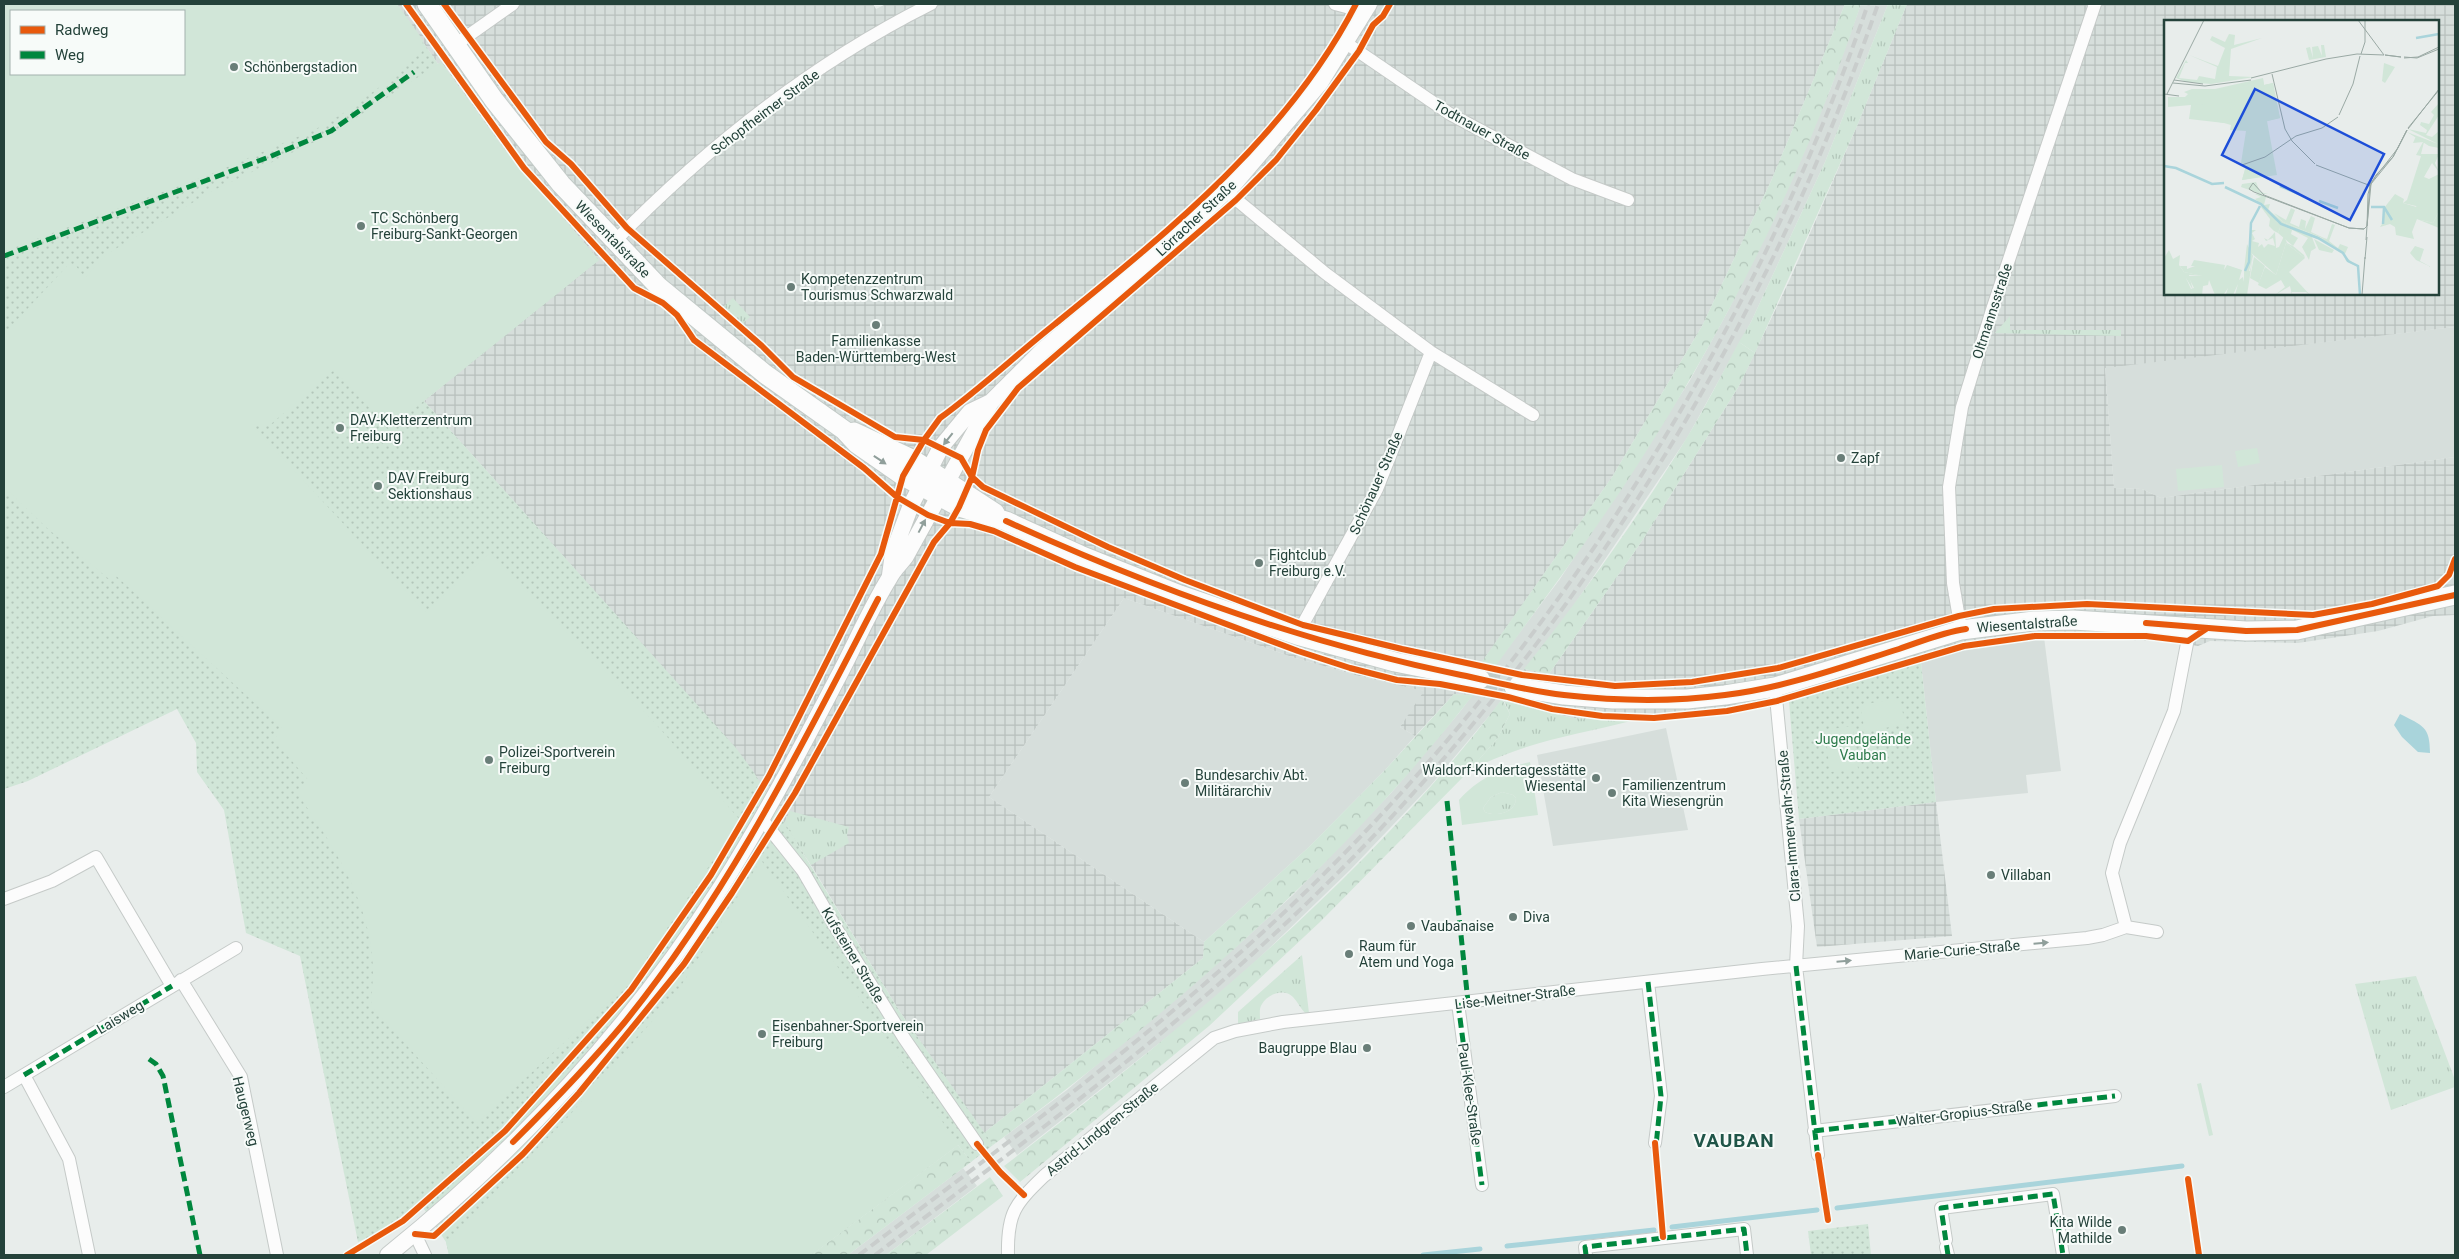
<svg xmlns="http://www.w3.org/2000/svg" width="2459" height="1259" font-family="Roboto,sans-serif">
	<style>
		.built { fill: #d6dedb }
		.industrial { fill: url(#industrial-grid); fill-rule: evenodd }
		.grass { fill: url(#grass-tufts) }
		.forest { fill: url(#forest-crowns) }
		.park { fill: url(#park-dots); fill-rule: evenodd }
		.garden { fill: #d1e6d8; fill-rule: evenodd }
		.water { fill: #a9d4db }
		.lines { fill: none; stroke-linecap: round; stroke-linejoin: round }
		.stream { stroke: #a9d4db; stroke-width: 5 }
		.secondary-tunnel { stroke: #c1cbc8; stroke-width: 19; stroke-dasharray: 19 9; stroke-linecap: butt }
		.minor-casing { stroke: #c5cac8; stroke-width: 14 }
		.tertiary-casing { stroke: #c5cac8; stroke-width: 18 }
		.secondary-casing { stroke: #c3cbc8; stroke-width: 21 }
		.minor { stroke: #fcfcfc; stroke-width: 12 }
		.tertiary { stroke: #fcfcfc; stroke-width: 16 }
		.secondary { stroke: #fcfcfc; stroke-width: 19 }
		.rail { stroke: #c9cdcc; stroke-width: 4; stroke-dasharray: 10 5; stroke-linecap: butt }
		.quiet { stroke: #00873e; stroke-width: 5; stroke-dasharray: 10 5; stroke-linecap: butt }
		.cycleway-casing { stroke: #f7fbf9; stroke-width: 9 }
		.cycleway { stroke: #e8590c; stroke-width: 6 }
		.oneway { fill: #909f9b }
		.poi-dot { fill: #697e78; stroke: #f7fbf9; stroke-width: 2 }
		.labels { text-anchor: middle; stroke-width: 4; stroke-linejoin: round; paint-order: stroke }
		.poi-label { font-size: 14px; fill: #24423a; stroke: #f7fbf9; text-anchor: start }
		.street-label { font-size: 14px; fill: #24423a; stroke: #f7fbf9 }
		.park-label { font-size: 14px; fill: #2d7a4b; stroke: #f7fbf9 }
		.district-label { font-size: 19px; font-weight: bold; letter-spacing: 1px; fill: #1f5548; stroke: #f7fbf9 }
		.inset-river { fill: none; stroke: #a9d4db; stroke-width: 2.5 }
		.inset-road { fill: none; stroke: #9aa9a4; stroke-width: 1 }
		.view { fill: #1d4ed8; fill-opacity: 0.15; stroke: #1d4ed8; stroke-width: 2.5 }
		.inset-edge { fill: none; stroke: #24423a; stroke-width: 2.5 }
	</style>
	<defs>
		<pattern id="industrial-grid" width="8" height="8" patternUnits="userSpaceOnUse" patternTransform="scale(1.25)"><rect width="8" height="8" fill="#d6dedb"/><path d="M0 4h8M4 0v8" fill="none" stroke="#b8c0bd"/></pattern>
		<pattern id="grass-tufts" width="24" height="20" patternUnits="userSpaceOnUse" patternTransform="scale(1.25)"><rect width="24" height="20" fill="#d1e6d8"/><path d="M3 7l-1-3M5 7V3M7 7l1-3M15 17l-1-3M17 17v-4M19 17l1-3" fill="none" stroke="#b3c6ba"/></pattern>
		<pattern id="forest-crowns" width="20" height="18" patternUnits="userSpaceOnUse" patternTransform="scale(1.25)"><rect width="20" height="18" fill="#d1e6d8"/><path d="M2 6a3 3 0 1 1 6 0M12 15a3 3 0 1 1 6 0" fill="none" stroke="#b3c6ba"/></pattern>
		<pattern id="park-dots" width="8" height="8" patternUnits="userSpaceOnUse" patternTransform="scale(1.25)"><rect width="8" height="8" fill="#d1e6d8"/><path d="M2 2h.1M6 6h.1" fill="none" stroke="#b3c6ba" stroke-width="1.8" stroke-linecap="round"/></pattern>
	</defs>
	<rect width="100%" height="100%" fill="#e8edeb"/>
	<path class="built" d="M1861,4H1888L1825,162L1751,322L1687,438L1570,611L1494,710L1431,785L1350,870L1255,962L1190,1019L1017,1155L1004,1137L1067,1090L1245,939L1293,895L1392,792L1459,713L1560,579L1689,382L1728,311L1778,209L1830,90Z
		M2455,327V457L2161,498L2142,489L2114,488L2105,367Z
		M1124,598L1292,657L1359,676L1425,691L1400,727L1415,736L1386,769L1309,847L1204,942L989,797Z
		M2044,637L2061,771L2026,775L2028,793L1936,802L1921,662L1970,648Z
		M1666,728L1688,830L1553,846L1537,755Z
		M963,1168L977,1186L886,1255H848Z"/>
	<path class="industrial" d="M397,4H873L876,9L886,4H1845L1771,181L1702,326L1612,477L1482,662L1495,667L1473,695L1454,694L1415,736L1400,727L1424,691L1359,676L1292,657L1124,598L989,797L1204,942L1203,958L984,1133L900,1012L811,865L736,749L424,401L598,259L504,149L441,62L438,64Z
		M1907,4H2455V327L2105,368L2114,488L2142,489L2161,498L2455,457V615L2433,616L2378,631L2298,643L2210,641L2198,646L2176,642L2044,637L1970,648L1789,702L1745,711L1668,720L1631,721L1572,718L1502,699L1524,669L1549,674L1642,541L1739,386L1790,279L1857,126ZM2165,21H2438V294H2165Z
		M1936,802L1952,936L1817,947L1799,819Z"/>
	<path class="grass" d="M1888,4H1907L1857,126L1755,353L1739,342L1751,322L1825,162Z
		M733,298L750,317L741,325L724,306Z
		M2010,316V330H2121V336L1995,333Z
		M1504,701L1572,718L1631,721C1576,735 1518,743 1468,772L1497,739L1510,714Z
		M1502,792L1513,795L1516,798C1516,813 1496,817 1485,812L1483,808L1491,797Z
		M790,811L849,827L847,835L849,843L811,865L784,823Z
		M1302,955L1309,1013H1305C1300,1008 1298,1002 1293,997C1284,988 1268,994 1262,1004C1259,1008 1260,1014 1260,1019L1238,1024V1012Z
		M2416,976L2455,1080V1087L2391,1110L2355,984Z"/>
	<path class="forest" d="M1845,4H1861C1808,164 1731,319 1640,461C1595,532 1544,599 1495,667L1481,663L1612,477L1702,326L1771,181Z
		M1739,342L1755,353L1739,386L1642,541L1549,674L1524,669C1582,596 1637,519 1686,439C1705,408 1722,374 1739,342Z
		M1454,694L1473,695C1338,869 1169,1014 993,1145L984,1133L1203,958L1204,942L1309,847L1386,769Z
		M1502,699L1510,714L1497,739L1468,772L1320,922L1209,1026L1020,1182L1004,1166C1184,1027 1364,882 1502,699Z
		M958,1145L971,1162L848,1255H811Z
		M990,1177L1003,1196L926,1255H886Z"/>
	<path class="park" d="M4,4H397L438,64L441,62L504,149L599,260L424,401L736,748L753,771L900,1012L993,1145L971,1162L958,1145L811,1255H449L446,1242L420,1203L378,1233L358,1242L300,956L246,933L224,810L197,772L196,743L177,709L28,781L4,789ZM11,11H184V74H11Z
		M1921,662L1936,802L1799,819L1789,702Z
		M1868,1224L1871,1255H1811L1808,1231Z"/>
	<path class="garden" d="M4,4H397L423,40L422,52L388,81L342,114L316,129L211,174L4,251ZM11,11H184V74H11Z
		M441,62L504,149L599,260L389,429L334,370L271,424L252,425L425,612L490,553L654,722L740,820L633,979L477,1123L371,1006C372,993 373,980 373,967C370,901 333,845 297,793L309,781L274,740L282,728L114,574L109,579L48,529L4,487V334L69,264L76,266L85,278L107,254L212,191L333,133Z
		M2257,448L2260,463L2238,467L2235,451Z
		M2222,465L2224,487L2178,491L2176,469Z
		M1900,698L1905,724L1865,732L1860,705Z
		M1853,726L1858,769L1830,772L1825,730Z
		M1530,762L1538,815L1462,825L1459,800C1478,778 1502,768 1530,762ZM1502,792L1513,795L1516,798C1516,813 1496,817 1485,812L1483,808L1491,797Z
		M761,860L852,987L958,1145L811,1255H449L446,1242L568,1117L675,995Z
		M2201,1083L2213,1135L2209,1136L2197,1084Z"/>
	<path class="water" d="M2400,714C2423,726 2430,726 2430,753L2418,752L2402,737L2394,725Z"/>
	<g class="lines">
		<path class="stream" d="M1837,1208L2182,1166
			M1672,1227L1817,1210
			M1507,1246L1654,1230
			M1423,1255L1480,1249"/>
		<path class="secondary-tunnel" d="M1480,679L1514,687"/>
		<defs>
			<path id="minor" d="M1335,4L1365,12
				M1346,43L1450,114L1572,179L1628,200
				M455,45L513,4
				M1226,191L1325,273L1431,352L1533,415
				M614,242C706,148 813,63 931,4
				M1961,630L1953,583L1949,487L1962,407L1992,310L2095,4
				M1297,635L1377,489L1431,352
				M1775,687L1798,926L1796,966L1818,1155
				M761,818L803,871L836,928L904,1038L977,1144
				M4,899L52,881L96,857L172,986
				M2126,927L2112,873L2120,843L2174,711L2190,628
				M181,980L241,1077L277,1255
				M1648,982L1661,1096L1655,1143
				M1458,1003L1482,1185
				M24,1075L69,1159L89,1255
				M4,1087L236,948
				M1814,1131L2115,1096
				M415,1234L425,1255
				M1946,1240L1941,1208L2053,1194L2063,1255
				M1946,1247L1948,1255
				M1008,1255C1007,1213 1015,1204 1044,1176L1214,1038L1235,1031L1283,1022L1762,969L2087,938L2103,935L2126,927L2157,932
				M1586,1255L1585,1247L1744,1229L1747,1255"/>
			<path id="tertiary" d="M890,575L893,553L911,505L941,447L970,412L991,402
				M388,1255C517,1151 632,1027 721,887C763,820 801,749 837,679C855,645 870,609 890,577C894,569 901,563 906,556L991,402L1043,350L1143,267L1234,184L1320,83L1369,4"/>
			<path id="secondary" d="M427,4L494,100L561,184L658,286L765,374L844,430L857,444L903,476L959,507L1006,521L1080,555L1180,595L1297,635L1395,662L1480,679
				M854,432L912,459L995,513
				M1514,687L1564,695L1613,699H1687L1725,695L1775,687L1961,630L2034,621L2073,620L2246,631L2297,630L2455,595"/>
		</defs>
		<use href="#minor" class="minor-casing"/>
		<use href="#tertiary" class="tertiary-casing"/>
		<use href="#secondary" class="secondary-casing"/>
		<use href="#minor" class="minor"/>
		<use href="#tertiary" class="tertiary"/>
		<use href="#secondary" class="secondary"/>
		<path class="rail" d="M859,1255C997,1151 1136,1048 1263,932C1533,685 1750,349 1868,4
			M875,1255C1010,1153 1147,1052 1271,937C1545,685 1757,355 1878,4"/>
		<path class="quiet" d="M4,256L269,157L331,131L414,72
			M1447,801L1468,1002
			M1796,966L1818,1159
			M1648,982L1661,1096L1656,1146
			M1458,1003L1482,1185
			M149,1059L156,1064L163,1076L200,1255
			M24,1075L172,986
			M1814,1131L2115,1096
			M1586,1255L1585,1247L1744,1229L1747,1255
			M1948,1255L1941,1208L2053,1194L2063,1255"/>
		<defs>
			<path id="cycleway" d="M406,4L524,168L634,288L663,303L677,315L694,340L864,468L897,497L928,515L950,523L970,524L994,531L1075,567L1298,651L1350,668L1397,680L1440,684L1508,697L1552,709L1602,716L1654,718L1727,711L1777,701L1964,646L2035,636H2146L2188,641L2206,629
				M444,4L546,142L571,164L627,228L762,346L793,377L895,437L924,440L961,458L972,477L983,487L1108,547L1185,580L1303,625L1402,649L1522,675L1615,686L1692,682L1778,668L1959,616L1994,609L2087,604L2313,615L2372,604L2438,586L2449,575L2455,559
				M1006,521C1152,588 1302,643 1461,675C1495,682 1529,691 1564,695C1617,701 1672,702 1725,695C1784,688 1842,667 1899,649C1920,642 1943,632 1966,629
				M2146,623L2246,631L2297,630L2455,595
				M513,1142C551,1104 589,1065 624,1023C728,895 802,745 878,599
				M1655,1143L1663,1237
				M977,1144L1000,1172L1024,1195
				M1818,1155L1828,1220
				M2188,1179L2199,1255
				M415,1234L434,1236L523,1154L579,1093L684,964L732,893L795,793L934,542L950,523L959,507L972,477L978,450L986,430L1018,388L1236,200L1276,160L1316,110L1359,51L1373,25L1383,16L1390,4
				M347,1255L403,1221L505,1131L631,990L711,875L769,776L881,554L903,476L924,440L940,418C980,389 1016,355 1055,324C1167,233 1289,135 1356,4"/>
		</defs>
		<use href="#cycleway" class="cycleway-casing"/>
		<use href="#cycleway" class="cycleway"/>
	</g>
	<defs><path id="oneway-solid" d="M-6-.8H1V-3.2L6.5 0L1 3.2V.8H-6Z" transform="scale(1.25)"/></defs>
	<g class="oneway">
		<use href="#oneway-solid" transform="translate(948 439) rotate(128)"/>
		<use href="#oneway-solid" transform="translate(880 460) rotate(34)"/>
		<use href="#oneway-solid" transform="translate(922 526) rotate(-62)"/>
		<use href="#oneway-solid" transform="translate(2041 943) rotate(-5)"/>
		<use href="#oneway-solid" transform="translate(1844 961) rotate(-5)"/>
	</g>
	<g class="poi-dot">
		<circle cx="234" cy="67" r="5"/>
		<circle cx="361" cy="226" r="5"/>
		<circle cx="791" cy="287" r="5"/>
		<circle cx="876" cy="325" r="5"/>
		<circle cx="340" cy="428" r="5"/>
		<circle cx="1841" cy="458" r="5"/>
		<circle cx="378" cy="486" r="5"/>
		<circle cx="1259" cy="563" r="5"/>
		<circle cx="489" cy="760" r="5"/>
		<circle cx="1596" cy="778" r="5"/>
		<circle cx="1185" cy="783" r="5"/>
		<circle cx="1612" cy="793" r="5"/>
		<circle cx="1991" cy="875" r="5"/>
		<circle cx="1513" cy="917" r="5"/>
		<circle cx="1411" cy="926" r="5"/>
		<circle cx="1349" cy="954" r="5"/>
		<circle cx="762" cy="1034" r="5"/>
		<circle cx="1367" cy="1048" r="5"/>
		<circle cx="2122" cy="1230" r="5"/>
	</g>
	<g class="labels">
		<g class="poi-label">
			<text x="244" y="72">Schönbergstadion</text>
			<text x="371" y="223">TC Schönberg<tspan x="371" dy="16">Freiburg-Sankt-Georgen</tspan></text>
			<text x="801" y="284">Kompetenzzentrum<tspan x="801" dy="16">Tourismus Schwarzwald</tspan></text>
			<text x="876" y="346" text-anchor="middle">Familienkasse<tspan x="876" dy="16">Baden-Württemberg-West</tspan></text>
			<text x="350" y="425">DAV-Kletterzentrum<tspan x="350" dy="16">Freiburg</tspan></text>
			<text x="1851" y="463">Zapf</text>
			<text x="388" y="483">DAV Freiburg<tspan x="388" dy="16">Sektionshaus</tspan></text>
			<text x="1269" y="560">Fightclub<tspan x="1269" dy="16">Freiburg e.V.</tspan></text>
			<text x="499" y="757">Polizei-Sportverein<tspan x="499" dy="16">Freiburg</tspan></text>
			<text x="1586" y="775" text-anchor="end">Waldorf-Kindertagesstätte<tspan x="1586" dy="16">Wiesental</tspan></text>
			<text x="1195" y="780">Bundesarchiv Abt.<tspan x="1195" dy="16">Militärarchiv</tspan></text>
			<text x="1622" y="790">Familienzentrum<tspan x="1622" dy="16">Kita Wiesengrün</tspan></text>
			<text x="2001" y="880">Villaban</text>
			<text x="1523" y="922">Diva</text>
			<text x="1421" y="931">Vaubanaise</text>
			<text x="1359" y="951">Raum für<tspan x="1359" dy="16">Atem und Yoga</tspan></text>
			<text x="772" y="1031">Eisenbahner-Sportverein<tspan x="772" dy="16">Freiburg</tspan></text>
			<text x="1357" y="1053" text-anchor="end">Baugruppe Blau</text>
			<text x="2112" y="1227" text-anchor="end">Kita Wilde<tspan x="2112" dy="16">Mathilde</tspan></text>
		</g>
		<g class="street-label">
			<text transform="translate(765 112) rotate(-37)" y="5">Schopfheimer Straße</text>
			<text transform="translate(1482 130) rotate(29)" y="5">Todtnauer Straße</text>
			<text transform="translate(1196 218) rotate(-43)" y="5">Lörracher Straße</text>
			<text transform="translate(613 239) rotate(46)" y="5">Wiesentalstraße</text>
			<text transform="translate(1992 311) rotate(-72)" y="5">Oltmannsstraße</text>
			<text transform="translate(1376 483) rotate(-66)" y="5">Schönauer Straße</text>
			<text transform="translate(2027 624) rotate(-4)" y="5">Wiesentalstraße</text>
			<text transform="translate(1789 826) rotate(-95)" y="5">Clara-Immerwahr-Straße</text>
			<text transform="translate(1962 950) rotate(-5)" y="5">Marie-Curie-Straße</text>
			<text transform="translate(853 955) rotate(59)" y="5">Kufsteiner Straße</text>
			<text transform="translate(1515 997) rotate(-7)" y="5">Lise-Meitner-Straße</text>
			<text transform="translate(120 1017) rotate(-31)" y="5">Laisweg</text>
			<text transform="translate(1470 1094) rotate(82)" y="5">Paul-Klee-Straße</text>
			<text transform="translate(246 1111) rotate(76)" y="5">Haugerweg</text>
			<text transform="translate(1964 1113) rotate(-7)" y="5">Walter-Gropius-Straße</text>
			<text transform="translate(1102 1129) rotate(-39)" y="5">Astrid-Lindgren-Straße</text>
		</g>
		<g class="park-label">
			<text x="1863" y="744">Jugendgelände<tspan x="1863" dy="16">Vauban</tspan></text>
		</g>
		<g class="district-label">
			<text x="1734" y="1147">VAUBAN</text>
		</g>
	</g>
	<g transform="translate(2164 20)">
		<rect width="275" height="275" fill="#e8edeb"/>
		<path d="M252,116L260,122L257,134H275L271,143L275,152L268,143L260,157L265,159L275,154V191L269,203L257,200L252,186L239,183L243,180L257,136L252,135L259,122L249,123ZM92,162L96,172L104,174H97L102,177L100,185L106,184L104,190L91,179L97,177L91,174H97L77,167L78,164ZM122,223L141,238L125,252L146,275L142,272H128V275L126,266L111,275L121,267L117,260L102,269L94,265L101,247L112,255ZM251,226L260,229L256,241L267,247L252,240L246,233ZM89,236L83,275H71L74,264L69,275L62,274L64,268L60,274L51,275L45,260L44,265L39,266L38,275L24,273L22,258L27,269L30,268L24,256H38L20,252L16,246H23V249L31,246H27L30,240L61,245L60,250L63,245L78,250L75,260L79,257L80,262V250L86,251Z" fill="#d1e6d8"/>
		<path d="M275,83V95L262,115L268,117L275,111V128L265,126L243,112L274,124L244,109L262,113L263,110L256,105L257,102L265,104L270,95L267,92ZM231,174L240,179L239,183L259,189L257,200L269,203L275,191V208L253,199L248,212L250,219L232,215L231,207L226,204L216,207L220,201V188ZM99,185L119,202L162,220L194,247L182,241L180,235L159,221L148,217L152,228L147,231L145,240L138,227L144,218L111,201L116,208L114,213L110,211L105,206L106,199L97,187ZM83,224L89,236L85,251L80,250ZM5,230L9,239L16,235L15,245L20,252L39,256L25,255L29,270L22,258L27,275H0V238Z" fill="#d1e6d8"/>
		<path d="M65,14L71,15L70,25L98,18L67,29L65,56L90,57L47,64L23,62L12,58L22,40L24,43H21L15,58L33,60L35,56L51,59L53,47L25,35L54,46L61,28L46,20L48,16L61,22ZM99,58L100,65L109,63L116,98L103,101L113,155L78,160L82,146L77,143L82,111L66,110L67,105L60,103L25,99L27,85L4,87V77H21L24,74L20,72L28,69H51ZM127,188L131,190L126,203L135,207L137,199L142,201L141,209L147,196L151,198L147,212L160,218L163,219L168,204L171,205L165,221L174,228L176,224L184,227L181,234L158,218L119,202L110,193L122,200ZM86,210H92L88,213L91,219L88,221L95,223L94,227L98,224L100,228L104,224L111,226L109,218L102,221L100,218L104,220L111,212L112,228L115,227L120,216L123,223L129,226L140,235L141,238L122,223L112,255L86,232Z" fill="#d1e6d8"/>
		<path d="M157,25H160L162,37L145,40L142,28L146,27L149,38L148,27L154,26L158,36ZM220,43L231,47L221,63L218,61ZM99,59L100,65L109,63L112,82L110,84H113L116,98L100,102L99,97L94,98L97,112L102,111L108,132L86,140L87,114L77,89L101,84L81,82L77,85L78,81H71L70,69ZM69,82L60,103L27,97L28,85ZM108,134L111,154L78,160L82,146ZM111,201L128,210L127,214L134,218L129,226L114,213L116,208L109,205ZM150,219L170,230L168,233L155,230ZM90,237L101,246L95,263L86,258Z" fill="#d1e6d8"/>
		<path class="inset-river" d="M252,18L275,14M0,146L12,148L48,164L60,163M116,166L135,174M61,167L97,184L117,204L154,218L179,233L184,241L194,246L196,275M155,181L174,188M207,187H220L228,200M219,204L220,188M81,251L85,242L87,203L96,186"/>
		<path class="inset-road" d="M194,0L220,35M197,34L201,22V0M221,35L237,37M221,35L237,37M240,37L253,38L275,29M240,38L254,37L275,27M108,54L121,109L128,121L151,144M87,58L162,39L193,34L220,35M10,60L39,64M9,63L41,66L87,60M0,74L15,76M3,74L40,0M175,95L189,64L196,36M244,108L275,70M244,109L275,69M243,110L229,137L212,155L207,164L204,174L203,206L200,209L185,208L100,175L89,163L85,169L90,172L185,208L200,209L203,206L207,164L229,137L243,110M78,145L101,137L132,116L158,108L174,97M152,145L207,166M202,220L206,164L234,128L243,110M201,239L203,217M198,275L201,237"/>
		<path class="view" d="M91,69L220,134L186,200L58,135Z"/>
		<rect width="275" height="275" class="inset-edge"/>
	</g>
	<rect width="2459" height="1259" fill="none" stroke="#24423a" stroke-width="10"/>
	<rect x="10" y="10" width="175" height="65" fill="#f7fbf9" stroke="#a3b1ad"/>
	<rect x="20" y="26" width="25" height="8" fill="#e8590c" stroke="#a3b1ad"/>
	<text x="55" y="35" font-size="15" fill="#24423a">Radweg</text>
	<rect x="20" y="51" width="25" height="8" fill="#00873e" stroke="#a3b1ad"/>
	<text x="55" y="60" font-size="15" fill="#24423a">Weg</text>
</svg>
